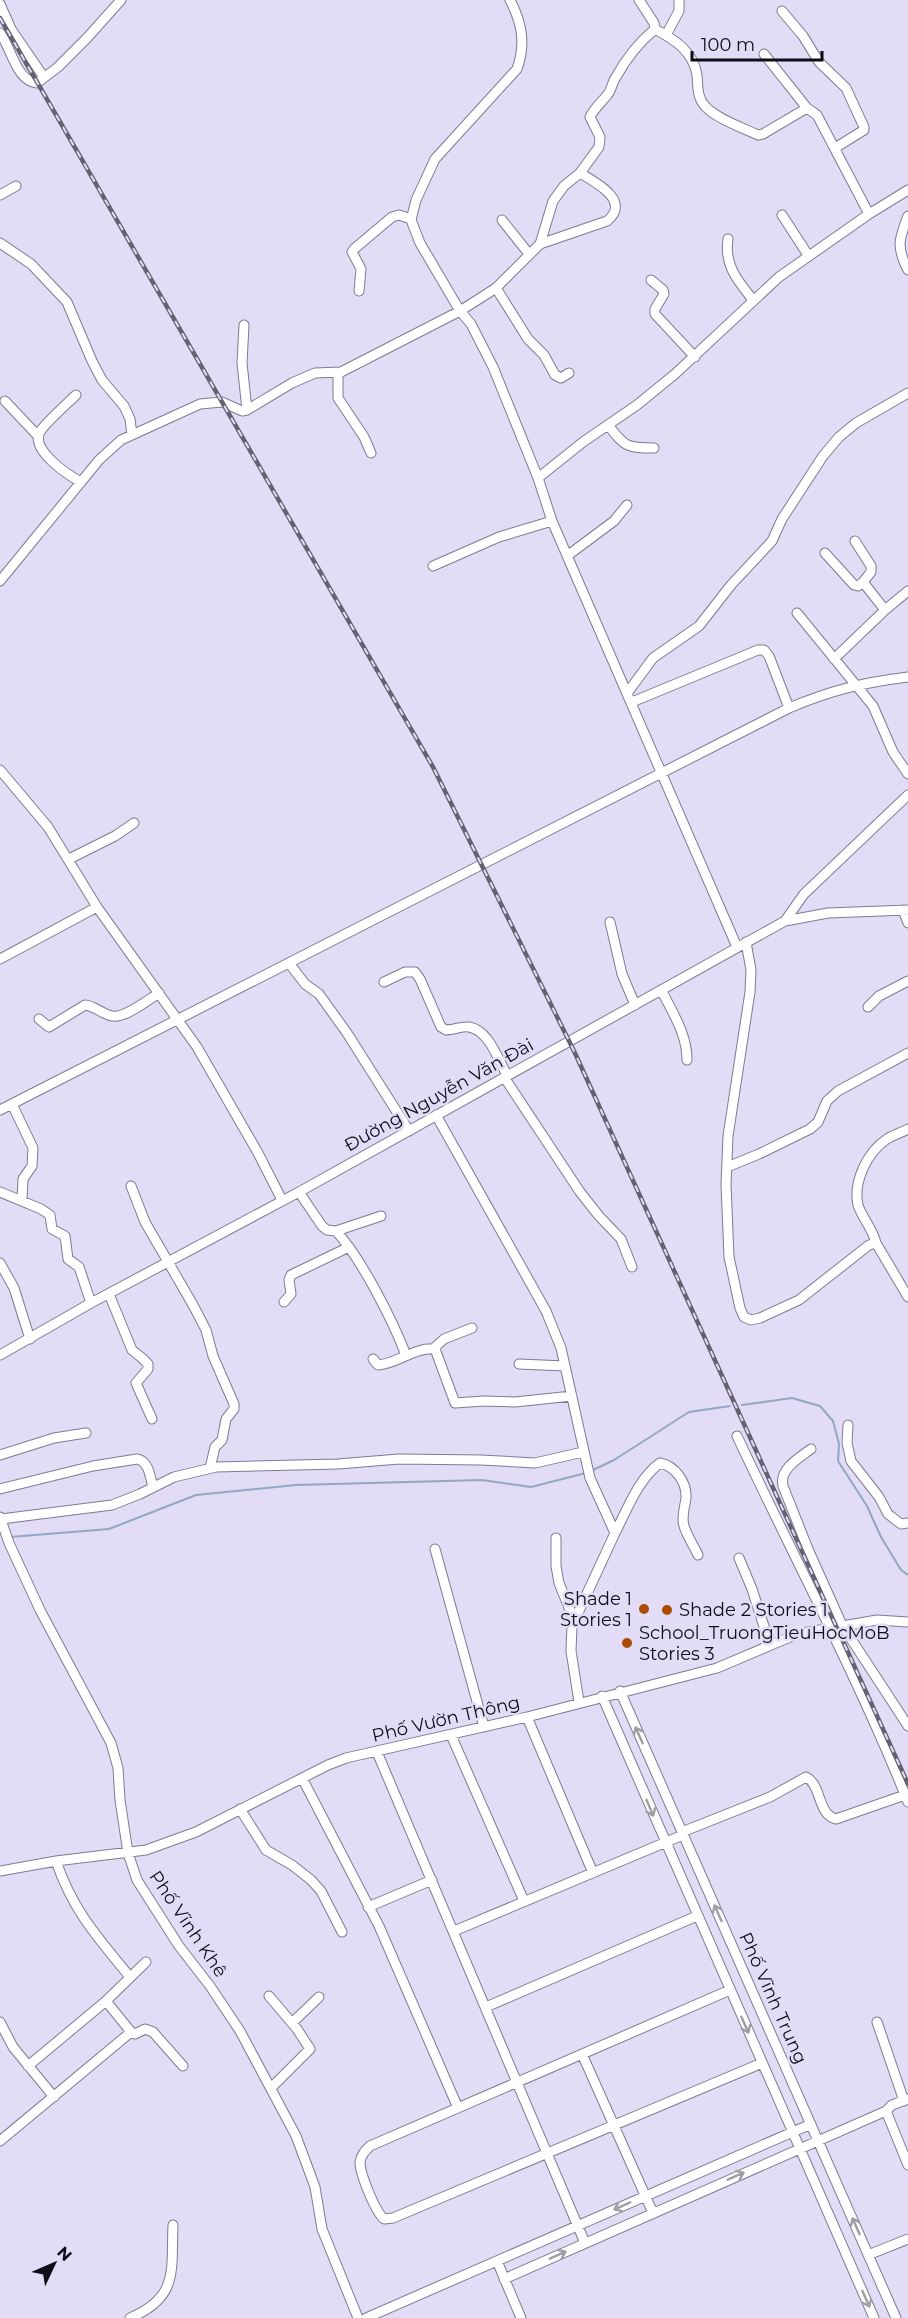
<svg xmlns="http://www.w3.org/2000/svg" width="908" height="2318" font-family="Montserrat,sans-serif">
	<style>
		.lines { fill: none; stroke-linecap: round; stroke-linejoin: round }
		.stream { stroke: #90a8c2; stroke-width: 2 }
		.minor-casing { stroke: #7f7a91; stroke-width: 11 }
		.minor { stroke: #fff; stroke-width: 9 }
		.rail-casing { stroke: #656171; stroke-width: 4.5 }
		.rail { stroke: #e2dcf6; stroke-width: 2; stroke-dasharray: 7; stroke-linecap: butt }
		.oneway { stroke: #9f9ea2 }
		.poi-dot { fill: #ac4c02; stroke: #e2dcf6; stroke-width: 2 }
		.labels { text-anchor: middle; stroke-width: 5; stroke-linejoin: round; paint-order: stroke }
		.street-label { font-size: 18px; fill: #0f0d16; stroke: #e2dcf6 }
		.poi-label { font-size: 18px; fill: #0f0d16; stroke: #e2dcf6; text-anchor: start }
	</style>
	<rect width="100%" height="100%" fill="#e2dcf6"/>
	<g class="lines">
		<path class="stream" d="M742,1405L792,1398L820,1406L833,1421L839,1444L838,1461L867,1506L881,1537L901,1570L908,1575
			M591,1471L614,1460L689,1412L730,1406
			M10,1537L109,1529L196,1495L296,1485L482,1480L531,1487L586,1473"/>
		<defs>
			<path id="minor" d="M510,0C522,23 526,44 517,69L435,159L416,200L411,220L420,243L460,311L471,324L493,367L538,478
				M0,4L11,29L43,76
				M782,11L803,36L819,62L846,88L864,127V130L835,148
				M655,29C675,40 693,51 697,75C698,86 697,98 705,106C715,118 743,128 758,135L763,134L807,108L817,115L869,214
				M0,33C11,47 16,81 37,83L58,67L87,38L121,0
				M666,35L679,11V0
				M764,54L807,108
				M0,195L16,186
				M782,215L808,255
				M908,216C899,239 896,247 908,270
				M502,220L529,254
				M728,239C724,265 737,280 753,300
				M0,243L31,264L67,302L92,361L102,380L124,406L130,419L132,435
				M540,244L607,221C632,201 595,182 580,173
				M651,280L663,290L664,294L655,309V314L695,357
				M496,288L528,339L544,355L555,375L561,378L569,373
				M359,291L361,269L352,252L354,249L392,217L399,215L411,219
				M244,325L242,363L247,410
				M338,373V398L364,437L371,453
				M76,395C68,403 44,424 40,432C30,450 68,475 81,482
				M5,401L38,436
				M608,425C625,447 627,448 654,448
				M855,541L871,566V572L863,582
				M825,553L854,585L858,586L863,582L885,610
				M567,556L614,521L627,505
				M433,566L499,537L552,521
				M0,581L99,460L121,440L200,404L222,402L242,411L247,410L292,383L315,373L341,372L460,311L496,288L540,244L553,201L564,186L580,173L599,147L600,137L590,117C595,107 602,102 608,94C612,89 612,82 616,77C627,57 638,43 655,29L654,23L639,0
				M797,613L873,706L893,752L908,774
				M834,659L885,610L908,591
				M628,692L653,658L699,626L731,585L772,541L782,519L823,456L839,437L856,423L908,393
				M632,702L758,650H764L769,656L789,708
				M0,770L48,827L97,907L197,1047L258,1153L282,1200
				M69,859L115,836L134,823
				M903,910L908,923
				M785,921L804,894L908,795
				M610,922L622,974L635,1005
				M746,942L751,970L750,992L728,1136L726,1185L729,1257L740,1308L744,1317L751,1320L760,1318L799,1300L869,1245L876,1243L908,1297
				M737,947L552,521L538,478L583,442L637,405L675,374L779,277L869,214L908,190
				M0,959L97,907
				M289,963L305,984L319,994L347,1033L409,1131
				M384,982L405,972H415L420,979L441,1027L446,1030C454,1030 461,1026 469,1027C489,1030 498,1060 507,1075
				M662,991C673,1014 687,1034 687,1060
				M868,1007L879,996L908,981
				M39,1019L49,1027L85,1005C95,1006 102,1014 112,1016C124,1019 148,1000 159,993
				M504,1077L580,1192L599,1216L621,1239L632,1267
				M12,1104L33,1148L32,1166L23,1179L22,1200
				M0,1110L789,708C832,690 861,683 908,677
				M436,1115L546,1311L561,1348L590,1478L615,1533L572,1626L571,1651L579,1702
				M727,1167L759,1154L810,1129L818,1122L827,1101L838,1091L908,1053
				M131,1186L145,1222L193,1305L206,1330L213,1356L234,1404V1409L226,1419L222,1440L215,1447L210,1468
				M0,1192L41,1209L50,1215L52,1229L65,1236L68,1259L79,1267L91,1303
				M299,1192L322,1226L327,1230L336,1231C361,1258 392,1319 406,1355
				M336,1231L381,1216
				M876,1243C873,1229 862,1218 858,1205C853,1182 867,1152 887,1139C893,1135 901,1133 908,1129
				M0,1263L14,1288L30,1339
				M109,1294L132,1350L142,1358L148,1364V1369L136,1383L152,1419
				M284,1302L291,1294L289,1280L291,1275L349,1247
				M433,1349L444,1339L472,1328
				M0,1355L91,1303L299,1192L785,921L828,913L908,910
				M373,1359L378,1365C397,1364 414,1347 435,1349L455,1403L484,1401L515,1402L572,1396
				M519,1364L565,1366
				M848,1425L847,1443L851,1461L879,1497L888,1514L901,1524L908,1523
				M737,1436C794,1558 858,1677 908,1802
				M811,1449C799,1458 779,1469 783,1486L808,1549L842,1625L908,1726
				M0,1455L54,1438L86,1433
				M0,1489L93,1466L137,1459C149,1461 150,1477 153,1487
				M0,1517L9,1543L40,1610L111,1743L118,1768L120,1800L128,1853L137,1880L179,1946L210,1986L240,2031L296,2136L315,2187L322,2229L358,2318
				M1,1519L112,1505L140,1494L174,1477L216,1467L338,1464L399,1459L481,1460L535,1463L583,1452
				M615,1533C627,1510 638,1479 660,1463C675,1466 687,1482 686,1498C685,1507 681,1516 684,1526C687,1536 694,1546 698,1555
				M556,1538V1566L559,1583L574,1620
				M435,1549L484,1727
				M739,1558L752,1589L770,1645
				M620,1691L896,2318
				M602,1696L874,2318
				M527,1717L593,1873
				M451,1735L524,1901
				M377,1752L585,2243
				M302,1778L379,1926L458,2108
				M240,1809L266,1850L292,1865L311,1880L321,1891L342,1932
				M682,1832L770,1797L806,1777C822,1785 817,1814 836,1819L905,1795
				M56,1861C73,1911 98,1938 130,1977
				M0,1871L56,1861L146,1850L196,1832L328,1765L346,1758L527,1717L717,1668L797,1634L877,1620L908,1622
				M368,1907L432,1880
				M454,1931L683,1835
				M730,1990L370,2146C365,2151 361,2155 360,2162C360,2174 375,2211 384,2219L393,2218L762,2063
				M269,1996L297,2029L310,2049L271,2088
				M106,2001L131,2032L135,2034L145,2029L153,2032L183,2066
				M486,2007L697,1916
				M0,2022L13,2047L54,2097
				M877,2022L904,2101
				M292,2023L319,1997
				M582,2054L653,2213
				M28,2066L106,2001L146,1962
				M908,2099L892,2105L886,2111L908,2165
				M0,2141L131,2032
				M868,2255L908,2239
				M497,2261L521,2318
				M504,2279L886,2111
				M130,2318C179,2297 171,2271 173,2225
				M366,2318L811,2124"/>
		</defs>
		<use href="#minor" class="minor-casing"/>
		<use href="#minor" class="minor"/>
		<defs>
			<path id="rail" d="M0,18L433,767L574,1051L908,1784"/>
		</defs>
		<use href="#rail" class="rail-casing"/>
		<use href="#rail" class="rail"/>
	</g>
	<defs><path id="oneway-shaft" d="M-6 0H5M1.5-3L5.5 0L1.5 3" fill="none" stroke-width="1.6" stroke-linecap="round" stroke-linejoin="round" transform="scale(1.5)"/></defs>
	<g class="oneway">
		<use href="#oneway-shaft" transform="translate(639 1735) rotate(-114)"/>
		<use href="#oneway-shaft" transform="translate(650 1808) rotate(67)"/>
		<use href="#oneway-shaft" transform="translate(718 1913) rotate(-114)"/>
		<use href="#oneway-shaft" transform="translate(745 2025) rotate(66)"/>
		<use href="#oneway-shaft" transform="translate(736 2176) rotate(-24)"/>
		<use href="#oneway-shaft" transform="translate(622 2206) rotate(156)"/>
		<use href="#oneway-shaft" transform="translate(856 2226) rotate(-114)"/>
		<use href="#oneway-shaft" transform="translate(558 2255) rotate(-24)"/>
		<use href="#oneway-shaft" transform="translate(866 2299) rotate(66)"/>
	</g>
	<g class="poi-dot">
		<circle cx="644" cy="1609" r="6"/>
		<circle cx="667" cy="1610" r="6"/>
		<circle cx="627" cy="1643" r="6"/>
	</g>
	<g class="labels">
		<g class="street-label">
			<text transform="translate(439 1095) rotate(-29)" y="6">Đường Nguyễn Văn Đài</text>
			<text transform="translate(446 1719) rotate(-13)" y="6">Phố Vườn Thông</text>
			<text transform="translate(188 1924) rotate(56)" y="6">Phố Vĩnh Khê</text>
			<text transform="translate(773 1998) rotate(66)" y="6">Phố Vĩnh Trung</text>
		</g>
		<g class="poi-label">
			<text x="632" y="1605" text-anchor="end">Shade 1<tspan x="632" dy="21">Stories 1</tspan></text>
			<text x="679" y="1616">Shade 2 Stories 1</text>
			<text x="639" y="1639">School_TruongTieuHocMoB<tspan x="639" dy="21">Stories 3</tspan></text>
		</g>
	</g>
	<g transform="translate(54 2264) rotate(46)" stroke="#e2dcf6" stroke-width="4.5" paint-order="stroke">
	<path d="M0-4.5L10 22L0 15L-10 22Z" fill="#0f0d16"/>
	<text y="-9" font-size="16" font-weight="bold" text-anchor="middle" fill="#0f0d16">N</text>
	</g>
	<path d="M692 51v9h130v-9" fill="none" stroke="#0f0d16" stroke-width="3"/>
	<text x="701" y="51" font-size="18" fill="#0f0d16" stroke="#e2dcf6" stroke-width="4.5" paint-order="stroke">100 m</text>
</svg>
